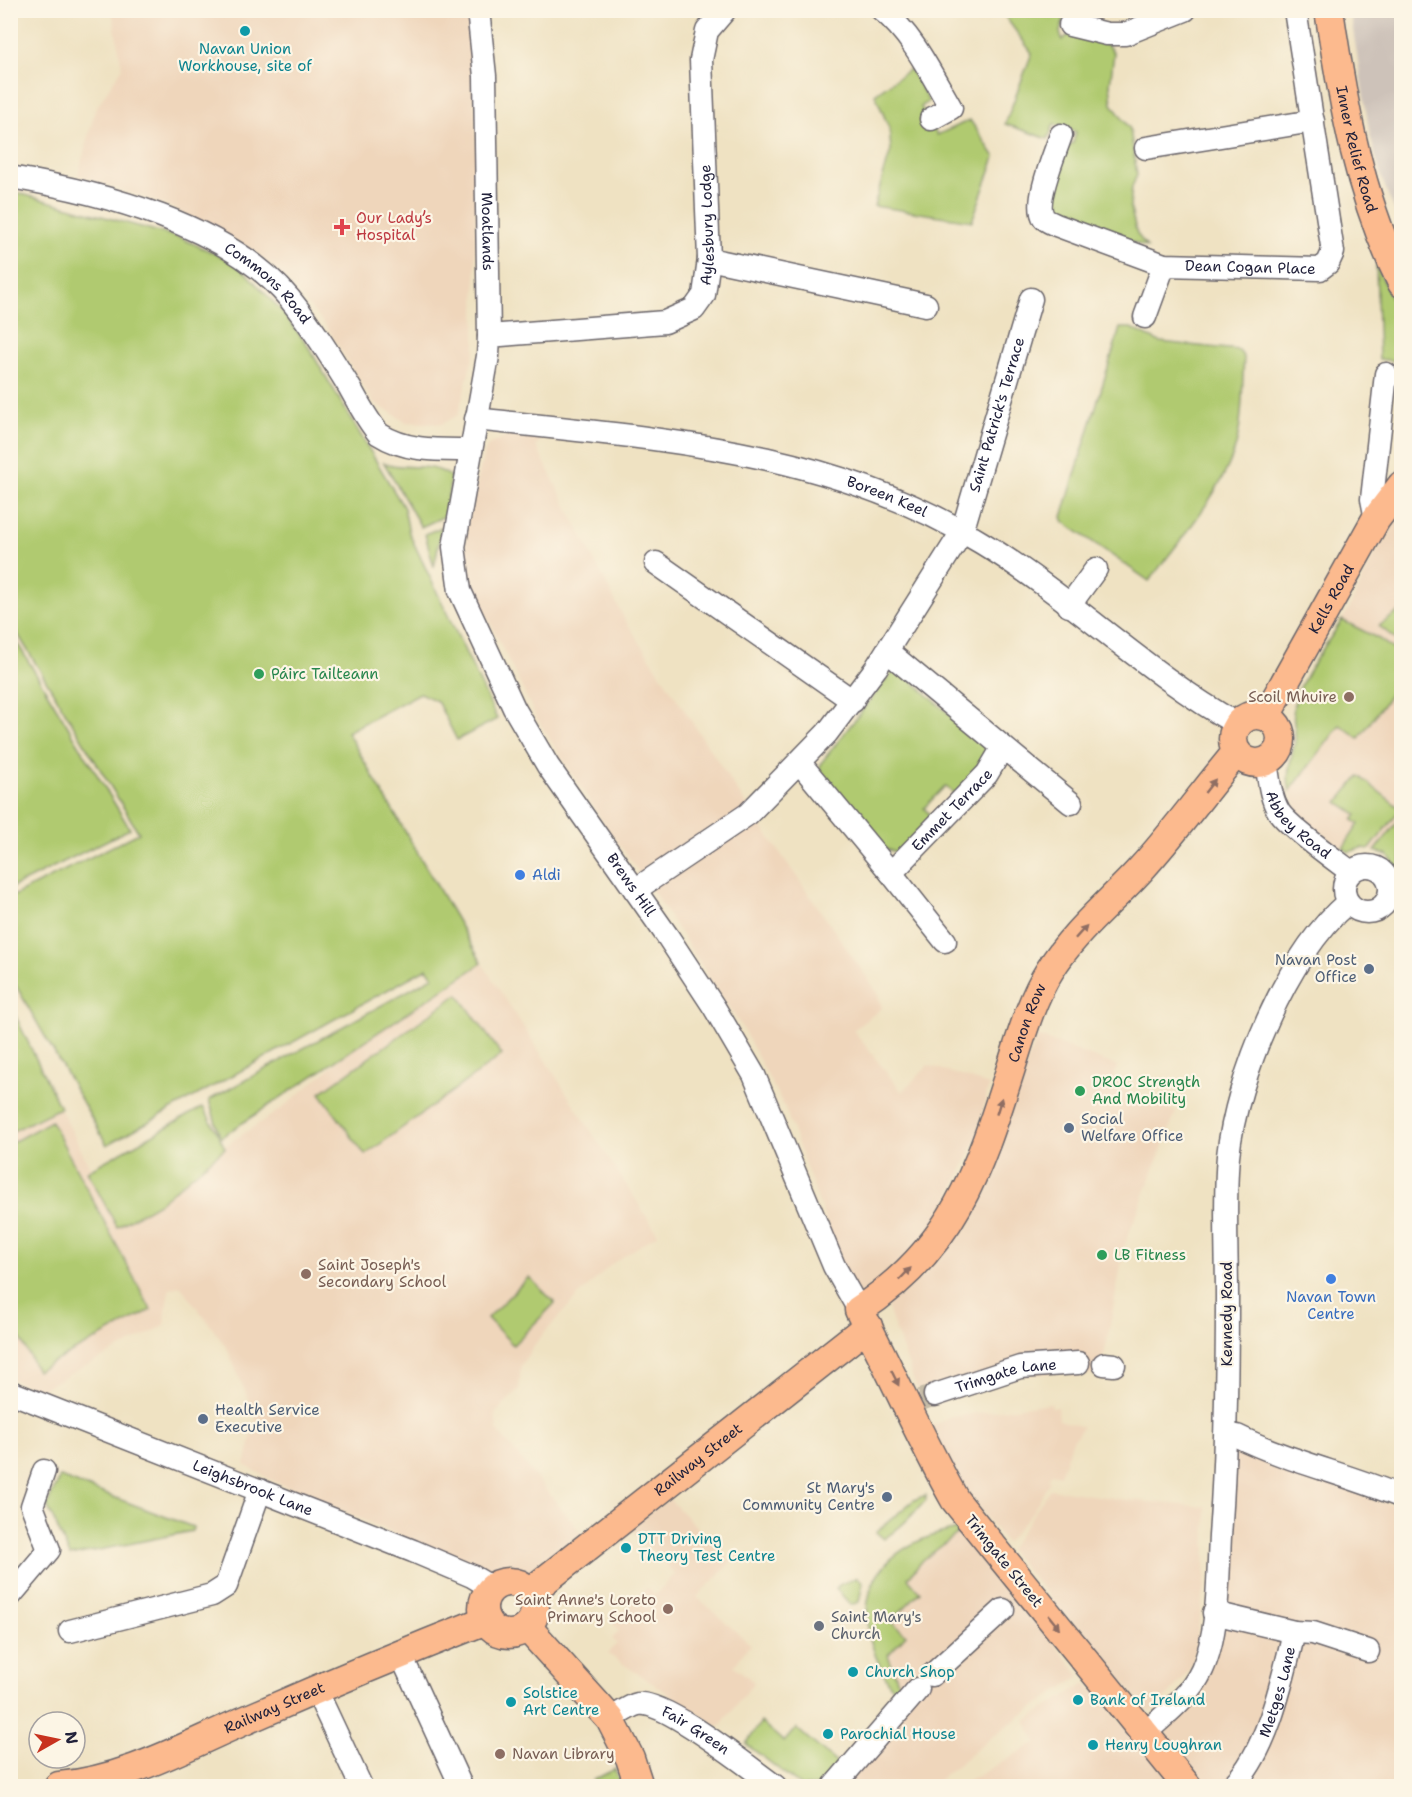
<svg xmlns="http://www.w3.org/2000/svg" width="1412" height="1797" font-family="'Shantell Sans',sans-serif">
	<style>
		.built { fill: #efd6bb }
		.industrial { fill: #cdc2b9 }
		.green { fill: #b0ca70; stroke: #697656; stroke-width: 1.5 }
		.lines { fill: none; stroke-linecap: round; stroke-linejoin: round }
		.minor-tunnel { stroke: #c6bca7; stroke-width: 22; stroke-dasharray: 22 11; stroke-linecap: butt }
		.minor-casing { stroke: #6a656a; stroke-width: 25 }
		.major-casing { stroke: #6a656a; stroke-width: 31 }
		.minor { stroke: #fff; stroke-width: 22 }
		.major { stroke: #fcba8e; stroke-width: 28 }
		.oneway { fill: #8f6e64 }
		.culture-dot { fill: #0f9aa8; stroke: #fcf5e5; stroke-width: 2 }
		.health-dot { fill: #e0444e; stroke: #fcf5e5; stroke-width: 2 }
		.leisure-dot { fill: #2e9e5b; stroke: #fcf5e5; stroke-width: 2 }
		.education-dot { fill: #8d6e63; stroke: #fcf5e5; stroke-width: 2 }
		.shop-dot { fill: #3f7fe0; stroke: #fcf5e5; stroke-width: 2 }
		.service-dot { fill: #5c6f8a; stroke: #fcf5e5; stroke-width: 2 }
		.worship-dot { fill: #6b7280; stroke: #fcf5e5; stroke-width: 2 }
		.labels { text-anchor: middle; stroke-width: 4.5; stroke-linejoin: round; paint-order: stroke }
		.culture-label { font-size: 15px; fill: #0d838f; stroke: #fcf5e5; text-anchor: start }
		.street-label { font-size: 15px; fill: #22223b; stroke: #fcf5e5 }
		.health-label { font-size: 15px; fill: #be3a42; stroke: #fcf5e5; text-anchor: start }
		.leisure-label { font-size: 15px; fill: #27864d; stroke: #fcf5e5; text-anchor: start }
		.education-label { font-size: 15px; fill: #785e54; stroke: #fcf5e5; text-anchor: end }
		.shop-label { font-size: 15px; fill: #366cbe; stroke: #fcf5e5; text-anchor: start }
		.service-label { font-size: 15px; fill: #4e5e75; stroke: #fcf5e5; text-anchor: end }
		.worship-label { font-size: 15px; fill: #5b616d; stroke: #fcf5e5; text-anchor: start }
	</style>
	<rect width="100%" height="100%" fill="#fcf5e5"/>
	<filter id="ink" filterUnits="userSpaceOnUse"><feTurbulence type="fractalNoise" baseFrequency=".0167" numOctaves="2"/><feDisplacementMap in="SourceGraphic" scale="12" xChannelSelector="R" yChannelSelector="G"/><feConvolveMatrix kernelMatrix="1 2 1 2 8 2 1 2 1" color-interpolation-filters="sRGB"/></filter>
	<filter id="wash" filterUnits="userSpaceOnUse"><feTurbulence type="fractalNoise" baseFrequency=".008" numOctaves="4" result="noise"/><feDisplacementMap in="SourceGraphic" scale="24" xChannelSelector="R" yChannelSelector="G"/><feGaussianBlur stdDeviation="1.35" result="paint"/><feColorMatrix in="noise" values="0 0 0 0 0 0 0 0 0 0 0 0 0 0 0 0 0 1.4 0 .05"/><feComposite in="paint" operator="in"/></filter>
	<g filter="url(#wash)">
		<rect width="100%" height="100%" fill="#efe2c2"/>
		<path class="built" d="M112,11H466L471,38L476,118L475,349L458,415L442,424L406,422L373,402L326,326L286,279L254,250L168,206L78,175L95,110L122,68Z
			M508,436H543L536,446L625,620L744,801L877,992L882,1008L853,1030L902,1092L928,1065L989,1085L976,1140L927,1243L861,1300L841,1264L785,1108L742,1027L652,890L605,825L537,719L465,571L466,530L483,456L488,445Z
			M1401,512V874L1388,855L1362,848L1349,852L1310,825L1299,815L1288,783L1296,737L1293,713L1299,690L1350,607L1374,555Z
			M482,963L658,1234L613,1263L575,1299L539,1339L521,1365L519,1389L495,1414L497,1430L583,1535L524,1579L508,1581L490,1575L269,1479L245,1465L256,1418L227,1348L180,1285L169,1290L164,1326L39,1390L11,1379V1132L60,1108L118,1223L208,1157L281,1109L365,1039Z
			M1037,1036L1117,1066L1111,1084L1176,1112L1125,1244L1101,1373L1073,1376V1370L991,1380L923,1406L886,1303L1001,1133Z
			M1051,1403L1052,1407H1058L1059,1420L1083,1427L1073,1440L1060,1475L1051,1473L1048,1479L1050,1481L1033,1511L1006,1543L965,1491L930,1427L951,1417Z
			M1238,1452L1401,1508V1786H1202L1167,1738L1168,1726L1201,1691L1233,1453Z
			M1050,1489L1126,1500L1206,1507L1205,1586L1192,1665L1175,1688L1150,1713L1009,1550Z
			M669,1499L731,1562L697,1597L750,1644L734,1666L754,1682L719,1727L608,1654L617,1643L612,1639L619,1631L612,1622L647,1588L655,1595L675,1574L629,1527Z
			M961,1531L1006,1582L1080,1676L1002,1729L931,1786H831L906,1692L900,1688L888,1655L891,1622L905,1578L936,1547Z
			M1086,1683L1178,1786H960L1037,1742L1025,1721Z"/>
		<path class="industrial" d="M1350,11H1401V227L1382,179L1370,135Z"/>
		<path class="green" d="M1001,11H1066L1060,32L1062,40C1080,24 1101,35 1114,53L1110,84L1112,104L1130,129L1137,175L1132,187L1130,206L1137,234L1147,247L1054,216L1048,204L1066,147L1073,143L1076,132L1054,124L1048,139L1005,124L1032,53Z
			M910,69L929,101L921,107L937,135L970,120L995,157L972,221L874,206L891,150L889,128L875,94Z
			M11,191L181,238L227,259L245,272L280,309L306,343L404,508L409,533L497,719L457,740L437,701L420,693L347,732L482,963L220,1138L225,1148L159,1203L117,1227L87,1171L203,1107L220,1137L209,1100L433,977L427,968L107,1145L11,977V897L139,833L11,623Z
			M1376,264L1392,300V309L1401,325V362L1379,359Z
			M1120,328H1131L1160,342L1238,350L1244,357C1242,385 1243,418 1236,445C1224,490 1177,544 1149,581L1064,522L1062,517Z
			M384,463C406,471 433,461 451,477L445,516L421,527Z
			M442,527L434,567L425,534Z
			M1401,610V643L1379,626Z
			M1342,620L1379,639L1401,655V680L1359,738L1340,725L1290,791C1285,774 1292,759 1295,741C1297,729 1291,717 1294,705C1301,676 1326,646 1342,620Z
			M10,631L130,829L11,888H10Z
			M900,670L986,747V757L956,796L945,786L924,808L934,819L899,853L885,849L819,773L821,763L893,671Z
			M1359,776L1401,809L1370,849L1362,848L1349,852L1343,848L1359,824L1353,820L1357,815L1338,802Z
			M1401,817H1402L1401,874L1388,855L1375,851Z
			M458,994L502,1055L365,1155L320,1093Z
			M11,1007L60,1108L11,1132H10Z
			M51,1121L151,1310L37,1371L11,1320V1143Z
			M529,1277L555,1303L513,1345L487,1318Z
			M60,1477L193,1527V1528L192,1531L70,1556L47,1505Z
			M926,1495V1500C914,1514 900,1528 884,1539L876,1532L914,1500Z
			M958,1529L961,1531L923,1560L908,1578L920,1592L891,1621L906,1635L888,1655L900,1687L906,1692L899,1699C845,1621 856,1549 958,1529Z
			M857,1577L863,1582L859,1602L851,1605L836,1589L839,1585Z
			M761,1722L784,1742L796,1728L839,1765L831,1786H801L746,1744Z
			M615,1769L621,1786H596L593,1780Z"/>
	</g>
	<g filter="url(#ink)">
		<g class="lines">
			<path class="minor-tunnel" d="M921,1400L935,1395"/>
			<defs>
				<g id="minor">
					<path id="s1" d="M478,10L485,76L489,336L488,356L454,547L460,591L514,708L548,766L668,937L714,1007L754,1075L834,1266L859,1310"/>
					<path d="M882,10C913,35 931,74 951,108L931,119"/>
					<path d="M1070,25L1107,34H1125L1185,10"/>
					<path id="s2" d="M1061,135C1056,151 1033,203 1044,218C1046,221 1052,223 1056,225L1164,265L1320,269L1328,263L1333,252L1295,10"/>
					<path d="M1146,148L1313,121"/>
					<path id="s3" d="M10,177C101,192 228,225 289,298C312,326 331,357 350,388C359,404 367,420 379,434C407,452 439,450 471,450"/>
					<path d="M709,259L926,305"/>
					<path d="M1145,317L1164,265"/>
					<path id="s4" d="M489,336L665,322L694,309L704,295L709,259L701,60L707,31L725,10"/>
					<path id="s5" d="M476,419C653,439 826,447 982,543C1071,597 1146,673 1237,724"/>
					<path d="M1376,519L1372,499L1386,374"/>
					<path d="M656,563L853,701"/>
					<path d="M1069,606L1096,569"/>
					<path d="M1003,747L1071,803"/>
					<path id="s6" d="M799,762L891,873L987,774L1003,747L887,651"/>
					<path id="s7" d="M1266,762C1269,779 1270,797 1279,812C1289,827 1335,860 1351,872"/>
					<circle cx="1367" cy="889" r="23"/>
					<path d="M891,873L945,941"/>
					<path id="s8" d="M635,890L748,814L827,733L876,668L962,532L1031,299"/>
					<path d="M1104,1364L1114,1365"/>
					<path id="s9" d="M10,1392L413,1551L472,1576L492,1588"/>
					<path id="s10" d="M935,1395L1020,1367L1078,1363"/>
					<path d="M1226,1434L1237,1436C1290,1462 1347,1474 1402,1497"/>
					<path d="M10,1596L49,1550L32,1506L44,1471"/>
					<path d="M1214,1613L1294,1632L1313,1633L1368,1651"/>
					<path d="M70,1631L212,1595L226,1586L260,1490"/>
					<path d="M400,1653L461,1786"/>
					<path d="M932,1675L1003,1610"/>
					<path d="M316,1690L361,1786"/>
					<path id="s11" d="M610,1719C618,1715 629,1706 638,1704C665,1700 751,1769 775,1786"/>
					<path d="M1145,1733C1166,1714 1190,1696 1202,1670C1219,1633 1218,1576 1220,1536C1226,1456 1227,1376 1227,1296C1227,1250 1224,1202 1228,1156C1236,1078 1287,954 1347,903"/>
					<path d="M834,1786L918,1689"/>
					<path id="s12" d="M1232,1786C1267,1754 1283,1678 1294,1632"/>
				</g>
				<g id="major">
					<path id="s13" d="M1329,10C1343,104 1359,197 1402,283"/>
					<circle cx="1257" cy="739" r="24"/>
					<path id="s14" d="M1266,716L1376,519L1402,485"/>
					<circle cx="509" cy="1608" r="26"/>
					<path id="s15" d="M530,1592L868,1326"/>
					<path d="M527,1627L610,1719L630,1758L639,1786"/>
					<path id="s16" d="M59,1786C126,1780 185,1746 246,1720C326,1685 405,1652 486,1620"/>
					<path id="s17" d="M1187,1786L955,1500C920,1438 892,1373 859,1310C953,1249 978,1172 1010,1071C1021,1037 1031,1000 1050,970C1074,931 1111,902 1141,869C1175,832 1204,791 1236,753"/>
				</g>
			</defs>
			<use href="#minor" class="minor-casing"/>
			<use href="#major" class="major-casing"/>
			<use href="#minor" class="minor"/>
			<use href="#major" class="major"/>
		</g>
		<defs><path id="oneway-solid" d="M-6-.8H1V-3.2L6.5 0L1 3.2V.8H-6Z" transform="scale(1.5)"/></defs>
		<g class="oneway">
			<use href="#oneway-solid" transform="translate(1210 786) rotate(-52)"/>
			<use href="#oneway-solid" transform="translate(1081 932) rotate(-48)"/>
			<use href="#oneway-solid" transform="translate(999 1106) rotate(-73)"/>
			<use href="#oneway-solid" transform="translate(905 1274) rotate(-46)"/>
			<use href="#oneway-solid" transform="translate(895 1378) rotate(64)"/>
			<use href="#oneway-solid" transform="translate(1054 1622) rotate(51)"/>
		</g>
	</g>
	<g class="culture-dot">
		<circle cx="245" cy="31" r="6"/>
		<circle cx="626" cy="1548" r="6"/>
		<circle cx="853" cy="1672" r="6"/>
		<circle cx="1078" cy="1700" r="6"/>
		<circle cx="511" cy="1702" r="6"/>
		<circle cx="828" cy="1734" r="6"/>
		<circle cx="1093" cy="1745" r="6"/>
	</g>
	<path class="health-dot" d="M339 218h6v6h6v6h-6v6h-6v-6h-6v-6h6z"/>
	<g class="leisure-dot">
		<circle cx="259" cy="674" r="6"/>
		<circle cx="1080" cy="1091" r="6"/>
		<circle cx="1102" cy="1255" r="6"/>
	</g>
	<g class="education-dot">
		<circle cx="1349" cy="697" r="6"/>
		<circle cx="306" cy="1274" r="6"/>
		<circle cx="668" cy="1609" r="6"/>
		<circle cx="500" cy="1754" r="6"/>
	</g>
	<g class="shop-dot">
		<circle cx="520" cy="875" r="6"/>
		<circle cx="1331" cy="1279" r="6"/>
	</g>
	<g class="service-dot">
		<circle cx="1369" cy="969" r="6"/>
		<circle cx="1069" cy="1128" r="6"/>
		<circle cx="203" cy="1419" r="6"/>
		<circle cx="887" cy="1497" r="6"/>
	</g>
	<circle class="worship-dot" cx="819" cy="1626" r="6"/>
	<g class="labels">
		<g class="culture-label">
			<text x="245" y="54" text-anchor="middle">Navan Union<tspan x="245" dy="17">Workhouse, site of</tspan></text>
			<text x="638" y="1544">DTT Driving<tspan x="638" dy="17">Theory Test Centre</tspan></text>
			<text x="865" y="1677">Church Shop</text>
			<text x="523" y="1698">Solstice<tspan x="523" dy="17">Art Centre</tspan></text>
			<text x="1090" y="1705">Bank of Ireland</text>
			<text x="840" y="1739">Parochial House</text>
			<text x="1105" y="1750">Henry Loughran</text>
		</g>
		<g class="street-label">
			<text dy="5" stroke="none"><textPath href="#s13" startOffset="142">Inner Relief Road</textPath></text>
			<text dy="5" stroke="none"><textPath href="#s4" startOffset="296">Aylesbury Lodge</textPath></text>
			<text dy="5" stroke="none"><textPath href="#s1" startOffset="222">Moatlands</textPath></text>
			<text dy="5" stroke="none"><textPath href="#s2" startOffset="302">Dean Cogan Place</textPath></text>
			<text dy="5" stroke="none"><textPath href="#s3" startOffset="284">Commons Road</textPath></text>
			<text dy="5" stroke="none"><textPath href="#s8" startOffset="614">Saint Patrick's Terrace</textPath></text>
			<text dy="5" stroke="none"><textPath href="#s5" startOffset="420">Boreen Keel</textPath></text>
			<text dy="5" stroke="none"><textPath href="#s14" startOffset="134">Kells Road</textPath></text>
			<text dy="5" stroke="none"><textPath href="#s6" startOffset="232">Emmet Terrace</textPath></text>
			<text dy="5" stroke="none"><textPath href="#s7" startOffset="74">Abbey Road</textPath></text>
			<text dy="5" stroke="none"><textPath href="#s1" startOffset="926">Brews Hill</textPath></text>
			<text dy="5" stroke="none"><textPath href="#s17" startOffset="922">Canon Row</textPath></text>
			<text transform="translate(1227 1314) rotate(-90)" y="5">Kennedy Road</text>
			<text dy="5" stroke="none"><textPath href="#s10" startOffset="74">Trimgate Lane</textPath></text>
			<text dy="5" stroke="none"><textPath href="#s15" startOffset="214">Railway Street</textPath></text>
			<text dy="5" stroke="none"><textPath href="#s9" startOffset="261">Leighsbrook Lane</textPath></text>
			<text transform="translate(1004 1561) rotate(51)" y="5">Trimgate Street</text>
			<text dy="5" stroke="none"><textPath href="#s12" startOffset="106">Metges Lane</textPath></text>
			<text dy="5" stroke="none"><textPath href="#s16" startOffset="230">Railway Street</textPath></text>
			<text dy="5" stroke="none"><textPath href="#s11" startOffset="96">Fair Green</textPath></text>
		</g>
		<g class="health-label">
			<text x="356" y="223">Our Lady’s<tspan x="356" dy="17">Hospital</tspan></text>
		</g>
		<g class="leisure-label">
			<text x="271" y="679">Páirc Tailteann</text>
			<text x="1092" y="1087">DROC Strength<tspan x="1092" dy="17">And Mobility</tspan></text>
			<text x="1114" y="1260">LB Fitness</text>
		</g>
		<g class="education-label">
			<text x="1337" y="702">Scoil Mhuire</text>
			<text x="318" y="1270" text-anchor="start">Saint Joseph's<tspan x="318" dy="17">Secondary School</tspan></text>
			<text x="656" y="1605">Saint Anne's Loreto<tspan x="656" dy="17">Primary School</tspan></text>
			<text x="512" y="1759" text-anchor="start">Navan Library</text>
		</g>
		<g class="shop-label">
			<text x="532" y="880">Aldi</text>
			<text x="1331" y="1302" text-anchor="middle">Navan Town<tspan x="1331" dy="17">Centre</tspan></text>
		</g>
		<g class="service-label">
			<text x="1357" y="965">Navan Post<tspan x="1357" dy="17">Office</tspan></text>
			<text x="1081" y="1124" text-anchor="start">Social<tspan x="1081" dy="17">Welfare Office</tspan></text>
			<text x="215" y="1415" text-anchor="start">Health Service<tspan x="215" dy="17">Executive</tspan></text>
			<text x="875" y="1493">St Mary's<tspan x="875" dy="17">Community Centre</tspan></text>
		</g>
		<g class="worship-label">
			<text x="831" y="1622">Saint Mary's<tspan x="831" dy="17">Church</tspan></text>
		</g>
	</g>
	<rect width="1412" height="1797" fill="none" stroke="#fcf5e5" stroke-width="36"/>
	<g transform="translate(57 1740) rotate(81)"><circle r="28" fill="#fcf5e5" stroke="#a5a1a1" stroke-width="1.5"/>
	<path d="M0-4.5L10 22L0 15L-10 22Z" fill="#c8321e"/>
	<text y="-9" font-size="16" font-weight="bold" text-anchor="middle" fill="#22223b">N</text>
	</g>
</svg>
